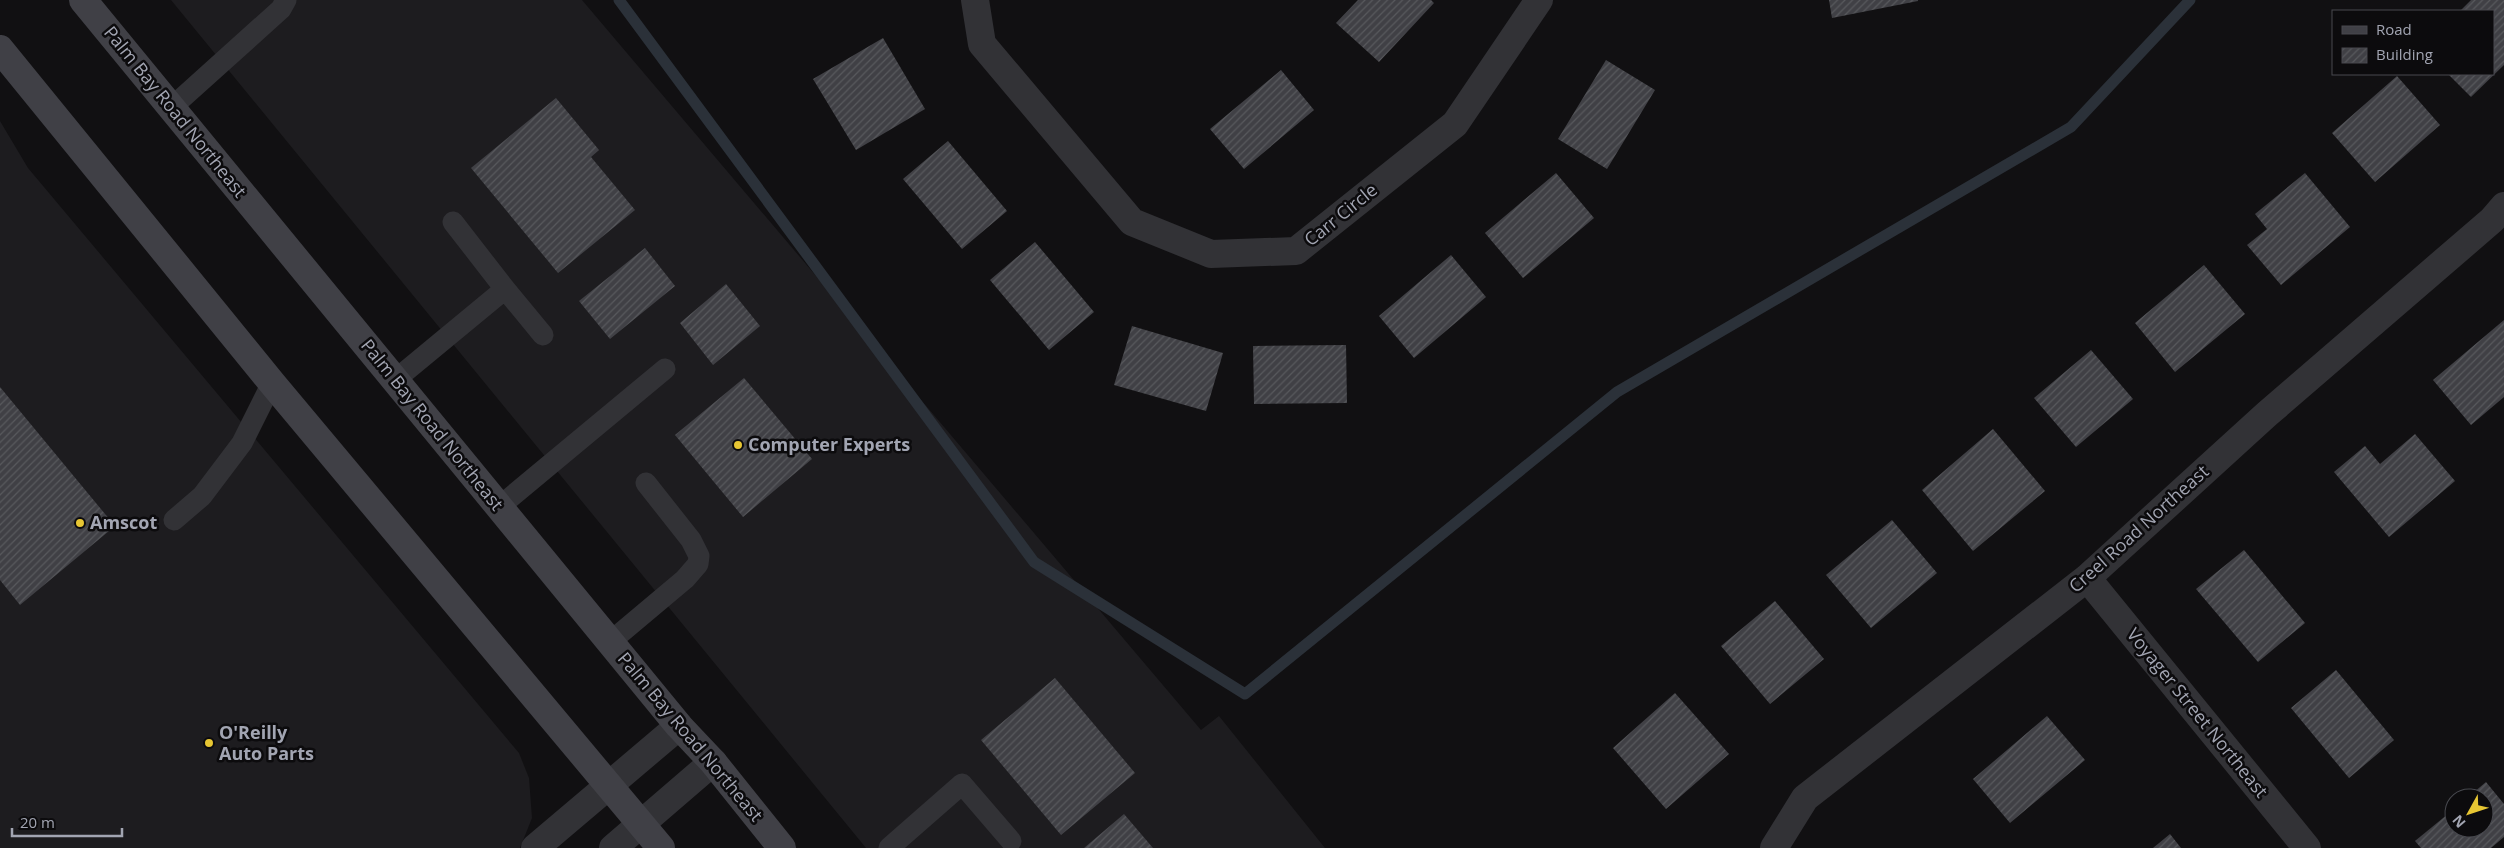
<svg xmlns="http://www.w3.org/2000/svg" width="2504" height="848" font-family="'Open Sans',sans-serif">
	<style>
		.built { fill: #1d1c1f }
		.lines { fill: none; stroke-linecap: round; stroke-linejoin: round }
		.stream { stroke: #2b3139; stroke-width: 11 }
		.building { fill: url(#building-hatch) }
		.service { stroke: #323236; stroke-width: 21 }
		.minor { stroke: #323236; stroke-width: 28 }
		.tertiary { stroke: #323236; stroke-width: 28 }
		.secondary { stroke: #404046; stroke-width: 28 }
		.poi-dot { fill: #e7c633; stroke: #0c0b0d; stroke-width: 2 }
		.labels { text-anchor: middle; stroke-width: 5; stroke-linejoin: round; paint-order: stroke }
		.street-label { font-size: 18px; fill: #a2a5b2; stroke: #0c0b0d }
		.poi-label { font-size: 18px; font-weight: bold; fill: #a2a5b2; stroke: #0c0b0d; text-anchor: start }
	</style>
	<defs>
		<pattern id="building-hatch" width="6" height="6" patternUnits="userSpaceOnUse" patternTransform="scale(1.25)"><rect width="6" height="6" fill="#404045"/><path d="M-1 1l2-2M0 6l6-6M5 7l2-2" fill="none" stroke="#58595d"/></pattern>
	</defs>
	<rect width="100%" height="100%" fill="#111012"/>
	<path class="built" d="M171,0H582L1201,730L1219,716L1325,848H866Z
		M0,121L28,168L519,753L529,778L532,818L520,848H0Z"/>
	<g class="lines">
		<path class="stream" d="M619,0L1034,562L1245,694L1617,392L2071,127L2190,0"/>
	</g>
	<path class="building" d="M1358,0H1431L1434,3L1379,62L1336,23Z
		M1829,0H1918V1L1832,18Z
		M2471,0H2504V65L2471,97L2448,74H2493V11H2460Z
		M883,38L925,109L856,150L813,79Z
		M1606,60L1655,90L1607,169L1558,139Z
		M1281,70L1314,110L1244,169L1210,129Z
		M2397,76L2440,125L2375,182L2332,133Z
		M556,98L599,150L591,157L635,210L558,273L471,168Z
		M948,141L1007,211L962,249L903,179Z
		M1556,173L1594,218L1523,278L1485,233Z
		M2305,173L2350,227L2281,285L2247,245L2267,229L2255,214Z
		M1035,242L1094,312L1049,350L990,280Z
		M645,248L675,286L610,339L579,301Z
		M1451,255L1486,297L1414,358L1379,316Z
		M2204,265L2245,314L2175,372L2135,323Z
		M726,284L760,326L713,365L680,323Z
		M2504,320V397L2471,425L2433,380Z
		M1132,326L1223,353L1206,411L1114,385Z
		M1346,345L1347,403L1254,404L1253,346Z
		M2091,350L2133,399L2076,447L2034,398Z
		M744,378L812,459L743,517L675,435Z
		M0,387L115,526L20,605L0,580Z
		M1993,429L2045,491L1973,551L1922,490Z
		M2415,434L2455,481L2389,537L2334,472L2365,446L2380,464Z
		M1892,520L1937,573L1871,628L1826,575Z
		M2244,550L2305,623L2258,662L2196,589Z
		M1775,601L1824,659L1770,704L1721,646Z
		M2336,670L2394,740L2349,778L2291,708Z
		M1055,678L1135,773L1061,835L981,740Z
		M1675,693L1729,754L1666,809L1613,748Z
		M2047,716L2085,760L2010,823L1973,779Z
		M2486,782L2504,804V837L2491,848H2421L2415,841L2454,809V828H2484V798H2467Z
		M1124,814L1153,848H1084Z
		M2170,834L2181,848H2153Z"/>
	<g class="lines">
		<path class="service" d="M171,108L281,9L286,0
			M505,289L543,335
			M395,380L505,289L453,222
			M499,507L665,369
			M174,520L202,496L242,443L272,383
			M610,642L685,579L698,564L699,556L691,540L646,483
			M889,848L962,784L1011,841"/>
		<path class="minor" d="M975,0L982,44L1132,222L1211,254L1296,251L1455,124L1539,0
			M2087,578L2307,848
			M1774,848L1805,798L2087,578L2267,414L2492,220L2504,206"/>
		<path class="tertiary" d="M535,848L679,726
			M613,848L713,762"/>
		<path class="secondary" d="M83,0L679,726L713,762L782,848
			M0,49L272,383L661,848"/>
	</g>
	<g class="poi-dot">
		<circle cx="738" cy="445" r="5"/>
		<circle cx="80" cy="523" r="5"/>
		<circle cx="209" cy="743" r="5"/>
	</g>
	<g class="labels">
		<g class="street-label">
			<text transform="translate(175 112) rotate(51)" y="6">Palm Bay Road Northeast</text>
			<text transform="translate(1341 215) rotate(-39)" y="6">Carr Circle</text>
			<text transform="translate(432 425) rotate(51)" y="6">Palm Bay Road Northeast</text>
			<text transform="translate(2139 529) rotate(-42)" y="6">Creel Road Northeast</text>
			<text transform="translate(2197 713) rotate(51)" y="6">Voyager Street Northeast</text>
			<text transform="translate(690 737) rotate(50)" y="6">Palm Bay Road Northeast</text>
		</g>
		<g class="poi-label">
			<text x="748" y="451">Computer Experts</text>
			<text x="90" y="529">Amscot</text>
			<text x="219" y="739">O'Reilly<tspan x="219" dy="21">Auto Parts</tspan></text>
		</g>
	</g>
	<rect x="2332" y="10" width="162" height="65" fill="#0c0b0d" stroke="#48494f"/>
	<rect x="2342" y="26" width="25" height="8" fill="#404046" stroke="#48494f"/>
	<text x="2376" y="35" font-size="15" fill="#a2a5b2">Road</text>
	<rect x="2342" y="48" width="25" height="15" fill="url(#building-hatch)" stroke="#48494f"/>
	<text x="2376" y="60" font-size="15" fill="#a2a5b2">Building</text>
	<g transform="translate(2469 813) rotate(230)"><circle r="24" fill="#0c0b0d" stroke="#48494f"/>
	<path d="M0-4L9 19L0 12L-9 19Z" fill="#e7c633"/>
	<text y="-8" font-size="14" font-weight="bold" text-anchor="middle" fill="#a2a5b2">N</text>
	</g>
	<path d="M12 828v8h110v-8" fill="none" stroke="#a2a5b2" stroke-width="2.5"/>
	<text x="20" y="828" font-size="15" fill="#a2a5b2" stroke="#0c0b0d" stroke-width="4" paint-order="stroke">20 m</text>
</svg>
